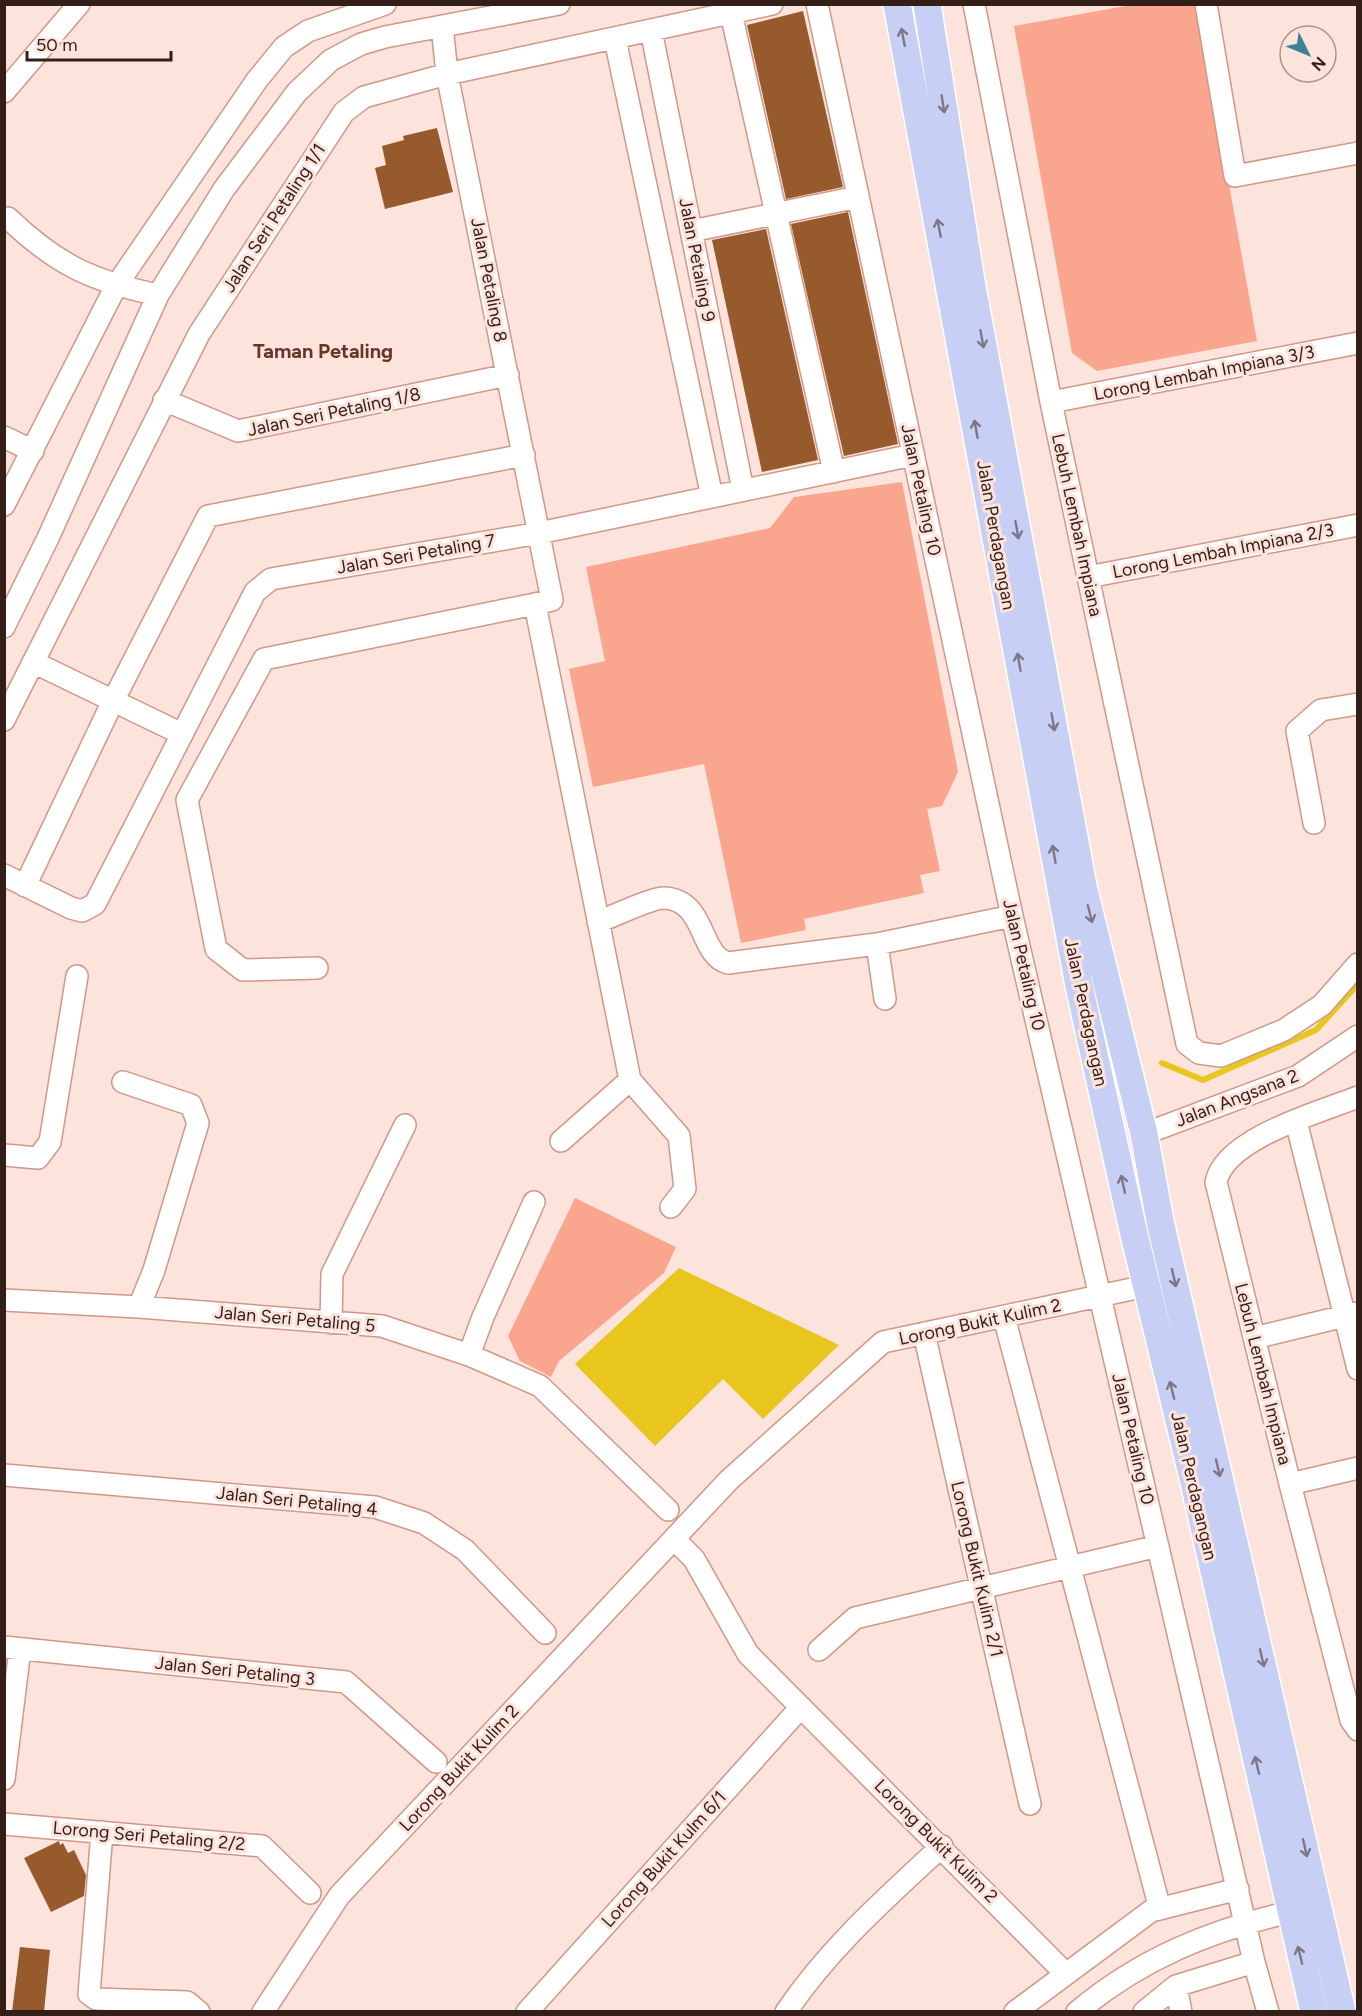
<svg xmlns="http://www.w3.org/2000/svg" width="1362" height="2016" font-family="Figtree,sans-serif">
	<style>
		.green { fill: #faa68e }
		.water { fill: #e8c61e }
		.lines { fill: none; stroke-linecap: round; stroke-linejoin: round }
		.stream { stroke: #e8c61e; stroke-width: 6 }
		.building { fill: #965a2c }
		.minor-casing { stroke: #d19787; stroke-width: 24 }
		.major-casing { stroke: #fff; stroke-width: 30 }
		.minor { stroke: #fff; stroke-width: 21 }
		.major { stroke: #c8cff5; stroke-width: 27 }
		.oneway { stroke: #7e7686 }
		.labels { text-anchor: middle; stroke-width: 6; stroke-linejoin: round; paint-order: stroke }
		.street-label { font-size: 18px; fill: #341e18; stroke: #fce3dc }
		.neighbourhood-label { font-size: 20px; font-weight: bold; fill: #673629; stroke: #fce3dc }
	</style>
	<rect width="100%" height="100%" fill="#fce3dc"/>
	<path class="green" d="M1131,5H1197L1257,341L1097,371L1072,353L1014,26Z
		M902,482L958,772L942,806L927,809L940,871L920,875L924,893L804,919L806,930L741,943L704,764L593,787L569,669L605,661L586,567L770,528L794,497Z
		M575,1198L676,1247L664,1273L559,1361L551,1377L520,1361L508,1336Z"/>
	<path class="water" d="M679,1268L839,1345L763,1419L723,1379L655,1446L575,1364Z"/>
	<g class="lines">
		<path class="stream" d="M1162,1063L1203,1080L1316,1030L1358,984"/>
	</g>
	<path class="building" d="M803,11L843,187L786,199L747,25Z
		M437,128L453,192L385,209L375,168L386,165L382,146L404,140L403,136Z
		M848,212L898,444L844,456L791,224Z
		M766,229L818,460L762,472L712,240Z
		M59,1841L60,1845L63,1843L68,1853L74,1850L86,1875L84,1896L51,1912L24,1858Z
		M20,1947L50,1950L44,2012H12Z"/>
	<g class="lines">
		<defs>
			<path id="minor" d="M817,4L1012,916L1254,1962L1268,2012
				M974,4L1051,402L1187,1044L1199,1053L1221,1056L1284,1030L1322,1005L1358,964
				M1206,4L1235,176L1358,153
				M731,13L834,472
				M442,26L447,74L552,600L535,604L630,1080L679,1136L685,1189L671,1207
				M651,30L743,490
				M615,39L712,497
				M4,92L79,4
				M8,218C57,265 92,281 158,295
				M691,231L858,197
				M164,400L238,431L508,375
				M1051,402L1358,343
				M4,437L33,451
				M4,505L116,286L257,80L284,47L308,31L385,4
				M1088,577L1358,525
				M4,627L48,538L158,295L224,189L297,92L331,60L361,44L385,37L559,4
				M33,662L182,734
				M4,720L199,334L344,112L364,97L447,74L772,4
				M1314,823L1297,731L1321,710L1358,704
				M4,875L71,908L82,911L95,904L255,592L271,579L539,533L913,455
				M25,886L113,701L208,516L524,455
				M598,922C611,917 652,898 663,898C707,899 698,955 728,963L877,944L1012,916
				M877,944L885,999
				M317,968L243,970L216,949L187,800L264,659L535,604
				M123,1082L191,1105L198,1123L154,1270L139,1307
				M1358,1097C1320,1112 1225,1138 1216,1182L1290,1484L1351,1720L1358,1730
				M1296,1121L1358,1369
				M1144,1134L1298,1076L1358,1036
				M561,1141L630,1080
				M4,1155L38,1158L50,1142L77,976
				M4,1300L139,1307L382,1326L469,1355L540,1386L668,1510
				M1004,1317L1160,1909
				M331,1323L332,1274L405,1125
				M924,1333L1030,1804
				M1254,1338L1357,1313
				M469,1355L483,1317L534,1202
				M4,1475L375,1507L424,1523L465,1550L545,1633
				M1290,1484L1358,1468
				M674,1539L694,1559L748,1654L1066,1974
				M4,1647L346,1682L436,1762
				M819,1650L855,1618L1158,1546
				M4,1779L20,1649
				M4,1824L262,1846L310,1893
				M102,1832L89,1994L96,1999L187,2002L199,2012
				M1176,1986L1181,2012
				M263,2012L339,1896L729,1480L883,1342L1146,1286
				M527,2012L801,1707
				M786,2012C829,1948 886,1898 942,1846
				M1015,2012L1151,1911L1238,1889
				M1077,2012C1140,1959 1211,1930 1290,1912
				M1144,2012L1176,1986L1254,1962"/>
			<path id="major" d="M897,4L1079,986L1133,1230L1193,1478L1314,2012
				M927,4L971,281L1083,886L1144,1134L1160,1221L1342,2012"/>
		</defs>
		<use href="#minor" class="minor-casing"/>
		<use href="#major" class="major-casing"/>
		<use href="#minor" class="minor"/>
		<use href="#major" class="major"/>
	</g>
	<defs><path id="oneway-shaft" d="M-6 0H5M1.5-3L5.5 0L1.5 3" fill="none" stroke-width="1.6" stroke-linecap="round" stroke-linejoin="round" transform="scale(1.5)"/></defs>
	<g class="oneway">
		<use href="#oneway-shaft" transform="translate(903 37) rotate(-101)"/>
		<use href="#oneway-shaft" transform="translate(943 104) rotate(81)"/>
		<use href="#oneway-shaft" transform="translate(939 228) rotate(-101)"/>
		<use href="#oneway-shaft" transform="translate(982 339) rotate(80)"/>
		<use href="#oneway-shaft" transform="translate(976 429) rotate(-100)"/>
		<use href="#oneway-shaft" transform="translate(1017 530) rotate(80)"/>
		<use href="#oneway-shaft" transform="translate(1019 662) rotate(-100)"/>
		<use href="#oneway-shaft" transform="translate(1053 722) rotate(80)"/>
		<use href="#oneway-shaft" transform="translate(1054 854) rotate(-100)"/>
		<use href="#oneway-shaft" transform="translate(1090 914) rotate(76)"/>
		<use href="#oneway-shaft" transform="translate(1123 1184) rotate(-102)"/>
		<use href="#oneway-shaft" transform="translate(1174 1278) rotate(77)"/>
		<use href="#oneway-shaft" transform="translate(1172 1390) rotate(-104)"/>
		<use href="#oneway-shaft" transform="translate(1218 1468) rotate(77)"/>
		<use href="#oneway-shaft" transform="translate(1262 1658) rotate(77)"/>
		<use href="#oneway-shaft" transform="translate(1257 1765) rotate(-103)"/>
		<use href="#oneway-shaft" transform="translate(1305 1848) rotate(77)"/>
		<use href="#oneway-shaft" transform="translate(1300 1955) rotate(-104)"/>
	</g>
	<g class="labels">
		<g class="street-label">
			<text transform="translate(274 218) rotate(-57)" y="6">Jalan Seri Petaling 1/1</text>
			<text transform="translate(697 260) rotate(79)" y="6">Jalan Petaling 9</text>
			<text transform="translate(489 280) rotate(79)" y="6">Jalan Petaling 8</text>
			<text transform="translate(1204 373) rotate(-11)" y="6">Lorong Lembah Impiana 3/3</text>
			<text transform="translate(334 412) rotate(-12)" y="6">Jalan Seri Petaling 1/8</text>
			<text transform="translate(921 490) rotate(78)" y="6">Jalan Petaling 10</text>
			<text transform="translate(1077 525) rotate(78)" y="6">Lebuh Lembah Impiana</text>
			<text transform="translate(996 535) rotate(80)" y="6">Jalan Perdagangan</text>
			<text transform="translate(1223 551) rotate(-11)" y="6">Lorong Lembah Impiana 2/3</text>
			<text transform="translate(416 554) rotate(-10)" y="6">Jalan Seri Petaling 7</text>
			<text transform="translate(1024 965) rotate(77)" y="6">Jalan Petaling 10</text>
			<text transform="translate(1086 1012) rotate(78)" y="6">Jalan Perdagangan</text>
			<text transform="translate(1237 1098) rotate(-21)" y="6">Jalan Angsana 2</text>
			<text transform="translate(295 1319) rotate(5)" y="6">Jalan Seri Petaling 5</text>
			<text transform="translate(980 1322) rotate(-12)" y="6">Lorong Bukit Kulim 2</text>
			<text transform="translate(1263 1374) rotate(76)" y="6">Lebuh Lembah Impiana</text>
			<text transform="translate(1133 1439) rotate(77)" y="6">Jalan Petaling 10</text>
			<text transform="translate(1194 1486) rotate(77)" y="6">Jalan Perdagangan</text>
			<text transform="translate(297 1501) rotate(6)" y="6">Jalan Seri Petaling 4</text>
			<text transform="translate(977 1569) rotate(77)" y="6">Lorong Bukit Kulim 2/1</text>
			<text transform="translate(235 1671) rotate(6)" y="6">Jalan Seri Petaling 3</text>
			<text transform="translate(459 1768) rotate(-47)" y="6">Lorong Bukit Kulim 2</text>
			<text transform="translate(149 1836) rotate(5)" y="6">Lorong Seri Petaling 2/2</text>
			<text transform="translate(936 1841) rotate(45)" y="6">Lorong Bukit Kulim 2</text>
			<text transform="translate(664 1859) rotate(-48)" y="6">Lorong Bukit Kulm 6/1</text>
		</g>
		<g class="neighbourhood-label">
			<text x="323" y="358">Taman Petaling</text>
		</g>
	</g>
	<rect width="1362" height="2016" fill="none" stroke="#341e18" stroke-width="12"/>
	<g transform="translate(1308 54) rotate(133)"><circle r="28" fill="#fce3dc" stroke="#ac948e" stroke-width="1.5"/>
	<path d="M0-4.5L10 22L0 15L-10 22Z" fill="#3f8293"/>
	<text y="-9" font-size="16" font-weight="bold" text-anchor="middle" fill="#341e18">N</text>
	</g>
	<path d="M27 51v9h144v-9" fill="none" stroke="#341e18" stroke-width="3"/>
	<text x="36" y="51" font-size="18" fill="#341e18" stroke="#fce3dc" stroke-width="4.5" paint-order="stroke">50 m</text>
</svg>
